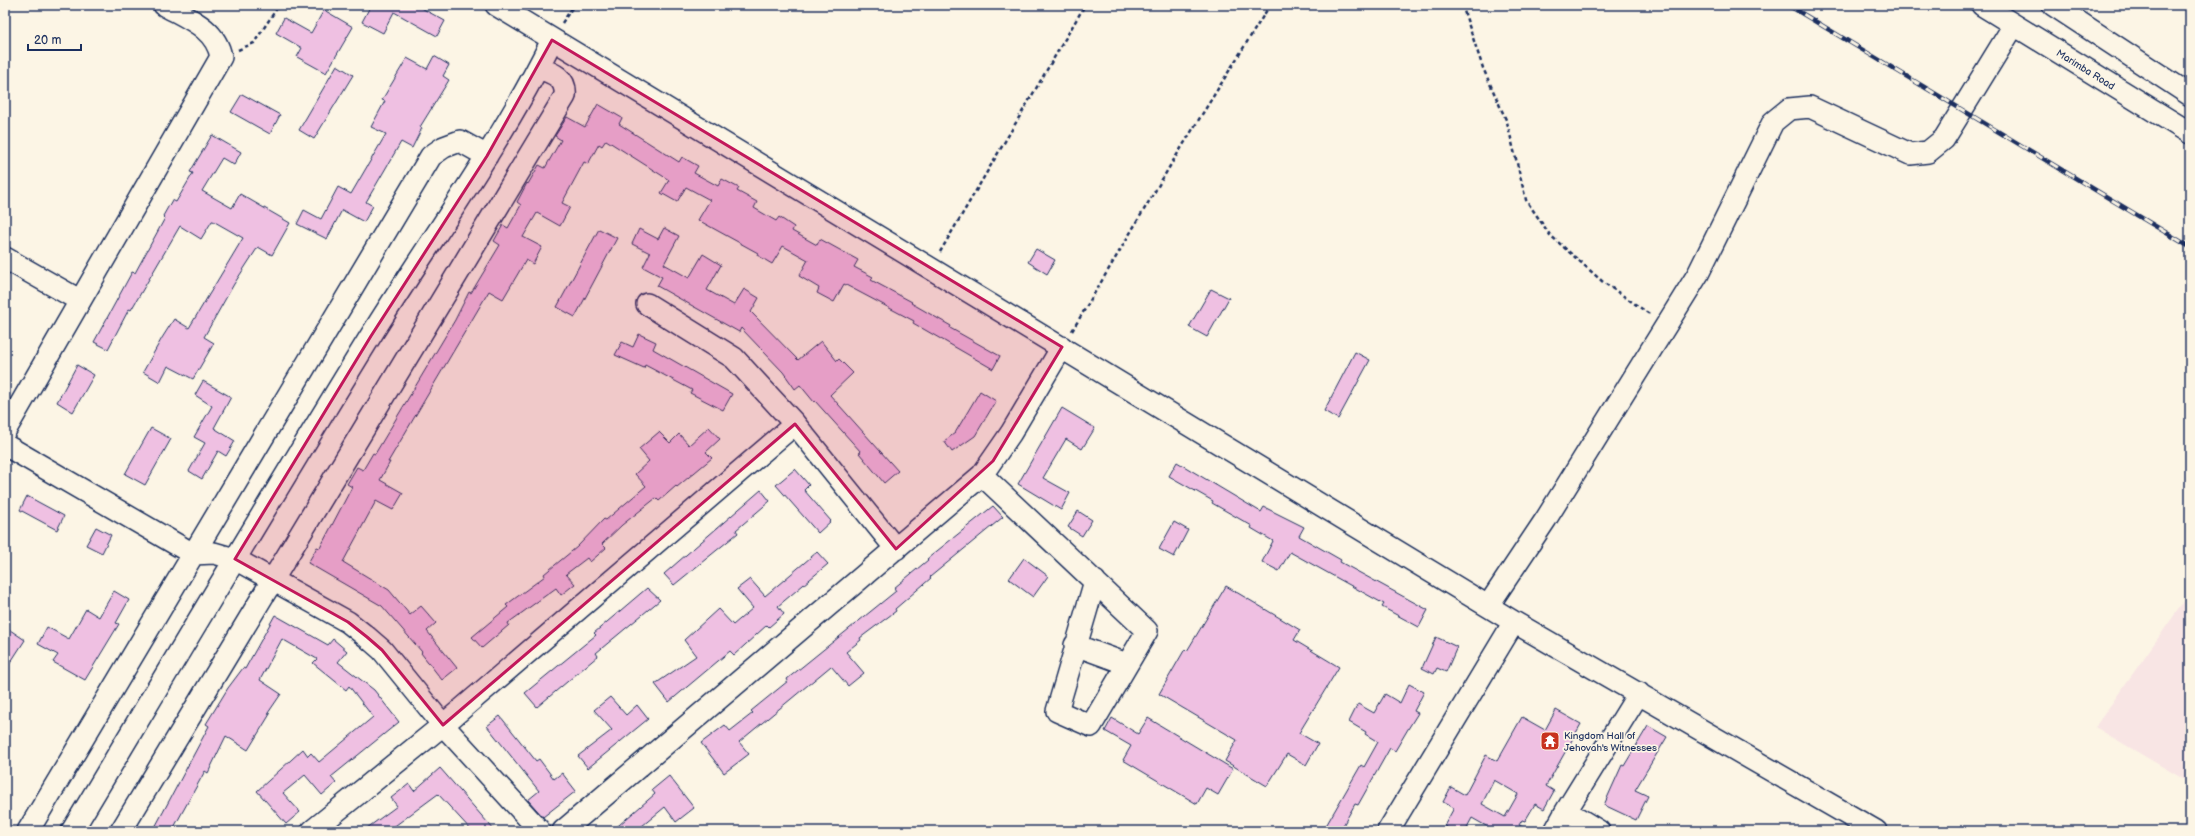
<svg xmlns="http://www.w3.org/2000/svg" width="2195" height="836" font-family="'Balsamiq Sans',sans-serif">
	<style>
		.built { fill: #f8e5e4 }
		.building { fill: #efc0e2; stroke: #1b2f5e; fill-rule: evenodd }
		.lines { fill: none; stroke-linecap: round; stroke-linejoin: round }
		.minor-casing { stroke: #1b2f5e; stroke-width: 24 }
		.path { stroke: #1b2f5e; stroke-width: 2.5; stroke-dasharray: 4 3; stroke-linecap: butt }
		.minor { stroke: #fcf5e5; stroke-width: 21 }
		.rail-casing { stroke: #1b2f5e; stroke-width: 4.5 }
		.rail { stroke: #fcf5e5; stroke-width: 3; stroke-dasharray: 9; stroke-linecap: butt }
		.marked { fill: #c2185b; fill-opacity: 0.2; stroke: #c2185b; stroke-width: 3; stroke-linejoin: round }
		.labels { text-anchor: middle; stroke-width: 3.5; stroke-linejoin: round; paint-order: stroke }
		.street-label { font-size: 10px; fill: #1b2f5e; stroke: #fcf5e5 }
		.poi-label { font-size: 10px; fill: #1b2f5e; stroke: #fcf5e5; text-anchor: start }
	</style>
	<rect width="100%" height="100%" fill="#fcf5e5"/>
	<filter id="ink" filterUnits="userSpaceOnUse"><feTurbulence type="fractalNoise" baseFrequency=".025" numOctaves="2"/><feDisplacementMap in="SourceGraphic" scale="8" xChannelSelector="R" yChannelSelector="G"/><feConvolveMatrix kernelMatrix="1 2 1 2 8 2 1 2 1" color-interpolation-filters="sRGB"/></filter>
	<g filter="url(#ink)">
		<path class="built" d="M2190,593V783L2095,727Z"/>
		<path class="building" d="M371,5H416L445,21L437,36L394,12L383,33L362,22Z
			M324,10L353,27L326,73L297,57L302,48L276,33L284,18L311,33Z
			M434,56L449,65L443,76L449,80L420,127L422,128L412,148L401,142L376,185L366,202L373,206L364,222L342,210L327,239L297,224L304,210L321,219L338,187L351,194L386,134L371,127L385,101L382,100L407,58L427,69Z
			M337,65L353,75L314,139L299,130Z
			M242,94L280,115L270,134L231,112Z
			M598,104L622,118L619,124L679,162L682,157L698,166L694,173L718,186L722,179L739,188L737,191L757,202L754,208L776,221L779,217L794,227L792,231L817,245L820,239L858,260L854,267L873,277L871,280L912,302L911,303L951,326L950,328L1000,356L993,369L913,323L914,321L844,284L834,302L817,293L819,288L799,276L808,260L783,246L772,264L757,255L758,253L698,220L710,200L686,187L677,202L661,193L669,180L606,140L602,146L599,144L588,164L584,162L562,203L570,207L560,226L537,213L523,237L542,247L533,264L526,260L503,299L489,291L388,462H390L380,480L403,493L393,510L376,501L343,562L389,590L410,615L421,606L436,623L427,631L457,668L442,680L421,653L422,652L382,606L308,563L317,547L320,548L352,487L347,484L357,467L363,470L373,453L375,454L455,320L469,292L471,293L500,245L494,241L503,225L508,228L521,205L517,202L527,183L528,184L539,165L545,168L561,140L555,136L567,117L585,127Z
			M212,135L241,152L234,165L222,158L202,191L232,208L240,194L290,223L272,255L258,247L234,284L204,337L214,343L193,379L168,366L160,382L143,372L162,338L174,319L189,328L243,238L213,221H212L201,239L180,226L131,310L129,309L108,349L94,342L132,272L135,273L165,218L163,216L172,200L176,202L193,173L190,172Z
			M664,228L679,236L664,264L689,278L703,254L721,265L707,290L734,305L744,289L759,298L751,312L798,360L821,341L837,361L839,359L853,373L830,395L898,471L884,483L859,453L861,452L815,401L814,402L800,385L795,389L783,372L741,328L739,332L657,286L662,277L643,267L650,253L632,244L639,229L658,239Z
			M599,229L617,238L575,317L557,307Z
			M1036,249L1055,260L1047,274L1028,262Z
			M1211,289L1229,298L1207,337L1189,327Z
			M639,334L656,342L653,349L732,394L723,410L690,393L692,390L645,365L644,368L615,355L622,342L633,347Z
			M1355,352L1370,360L1338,419L1324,411Z
			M77,365L94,375L73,412L57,402Z
			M203,381L231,397L214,428L235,441L226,456L218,451L202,479L189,471L205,443L194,437L212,406L195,395Z
			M980,391L996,401L975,436L952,452L944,441L955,433Z
			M1062,408L1095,428L1082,449L1066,439L1043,478L1070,493L1061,510L1018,484Z
			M709,427L720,439L706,452L712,458L677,487L676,486L659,501L656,498L622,525L602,544L606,548L590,562L587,558L566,574L575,584L561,595L556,588L508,623L509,625L482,648L472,637L508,607L506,605L545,576L544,574L577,547L604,519L606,520L646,486L635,474L649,461L639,449L659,432L670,443L679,434L689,445Z
			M151,428L171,439L145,485L125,474Z
			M1177,462L1261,512L1264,507L1304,527L1299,536L1341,560L1340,562L1428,610L1419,627L1382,607L1384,604L1290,552L1279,571L1262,562L1273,541L1251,528L1252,526L1212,503L1213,501L1169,476Z
			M795,469L809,485L804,490L831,521L818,533L776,485Z
			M761,490L770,501L736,530L738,533L674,585L664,574Z
			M27,496L64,516L57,530L20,510Z
			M993,506L1003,517L930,577L931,578L895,609L896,611L860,638L861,640L846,652L864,673L848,686L831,666L739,742L749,754L724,773L701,743L725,725L730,731L753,713L751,711L788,681L787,679L896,591L894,588L928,560L927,559Z
			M1078,511L1092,520L1082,536L1068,527Z
			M1174,522L1188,530L1174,557L1159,549Z
			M96,527L111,535L102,553L86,545Z
			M817,552L828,564L778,606L784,614L769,627L767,625L734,655L730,651L669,702L655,684L696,656L684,640L718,609L733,625L753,608L737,589L750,579L765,596Z
			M1024,558L1048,576L1033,597L1009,579Z
			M1226,586L1300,630L1294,640L1339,667L1299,733L1318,744L1306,765L1287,754L1267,786L1225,761L1237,740L1159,694L1185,649L1187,651Z
			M647,588L660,600L596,653L598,656L537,707L525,693L596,635L594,633Z
			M114,591L129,600L116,623L119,624L85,680L53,662L58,655L38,644L47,627L69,639L86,609L99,617Z
			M275,615L328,645L333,639L347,651L338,662L374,690L399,722L331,777L336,783L322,795L305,775L283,793L300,812L286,824L257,791L303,749L308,756L311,753L319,762L373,717L349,686L346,690L313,663L317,659L282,639L260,680L281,694L268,713L270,714L248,750L226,736L208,773L205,771L172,831H153L209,726L206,724L228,688L243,668L245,669Z
			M10,630L25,640L5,671V638Z
			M1436,637L1457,647L1446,672L1437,668L1434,674L1422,668Z
			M1409,684L1424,692L1414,711L1418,713L1408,729L1395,751L1390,748L1358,805L1355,804L1340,831H1323L1361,765L1364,767L1378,742L1365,734L1366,732L1349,722L1358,704L1374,713L1385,694L1400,703Z
			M610,697L626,715L637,705L648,719L588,768L578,756L612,730L594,710Z
			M1556,710L1581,724L1546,786L1554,791L1544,809L1535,804L1525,821L1522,820L1519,825L1531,831H1495L1472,818L1465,831H1454L1444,826L1454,808L1443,802L1451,787L1465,795L1486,755L1497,761L1522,717L1545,730ZM1494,780L1518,794L1505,817L1482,804Z
			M500,716L536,761L539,759L554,779L562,773L576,791L543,817L528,800L539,791L487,726Z
			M1112,718L1138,734L1148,718L1233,769L1218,795L1206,788L1197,804L1123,760L1131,746L1105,731Z
			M1648,726L1667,737L1635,790L1648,796L1636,820L1604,805L1622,765L1624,766Z
			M440,768L495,831H472L438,794L388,831H363L397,806L391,798L409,784L414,791Z
			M669,776L694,808L676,822L665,807L636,831H612L655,794L652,790Z"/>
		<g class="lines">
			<defs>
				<path id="minor" d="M496,5L1514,622L1876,831
					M1982,5L2190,133
					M2053,5L2190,95
					M5,258L79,300
					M647,304L734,358L795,424L896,549
					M5,431L221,57C216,28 187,18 164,5
					M5,445L193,554L214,553L235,559L348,622L367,637L382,650L443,725L540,831
					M982,475L1147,631L1091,726L1057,711L1095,581
					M1488,606L1546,519L1698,274L1773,122L1789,109L1810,107L1910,154L1928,152L1944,139L2014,25
					M1075,645L1127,664
					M1566,811L1639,693
					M28,831L431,156L444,147L460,141L487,156
					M72,831C171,666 269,501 370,337C431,239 501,144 552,40
					M121,831L565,96C567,78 553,73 539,68
					M312,831L443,725L795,424
					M563,831L982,475L1011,433L1062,347
					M1388,831L1514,622
					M1555,831L1566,811L1599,831"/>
			</defs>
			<use href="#minor" class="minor-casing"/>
			<path class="path" d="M1462,5L1483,68L1507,122L1526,200L1550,235L1603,282L1651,315
				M562,23L574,5
				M238,50L254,43L279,5
				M940,252L1085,5
				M1072,331L1170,166L1270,5"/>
			<use href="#minor" class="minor"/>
			<defs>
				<path id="rail" d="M1788,5L2190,247"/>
			</defs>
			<use href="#rail" class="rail-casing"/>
			<use href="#rail" class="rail"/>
		</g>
	</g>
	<path class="marked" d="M552,40L1062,347L993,461L896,549L795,424L443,725L382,650L367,637L348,622L235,559L371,336L487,156Z"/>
	<defs>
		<symbol id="temple-square" viewBox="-11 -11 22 22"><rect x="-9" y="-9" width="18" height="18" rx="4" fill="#c8321e" stroke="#fcf5e5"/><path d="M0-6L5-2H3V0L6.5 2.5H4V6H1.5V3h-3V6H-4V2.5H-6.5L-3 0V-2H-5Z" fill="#fff"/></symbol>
	</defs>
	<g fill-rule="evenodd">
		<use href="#temple-square" x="1539" y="730" width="22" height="22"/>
	</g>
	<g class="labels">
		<g class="street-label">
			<text transform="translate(2086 69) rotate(32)" y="4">Marimba Road</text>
		</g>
		<g class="poi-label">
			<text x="1564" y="739">Kingdom Hall of<tspan x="1564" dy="12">Jehovah's Witnesses</tspan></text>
		</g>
	</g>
	<rect width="2195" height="836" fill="none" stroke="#fcf5e5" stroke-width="20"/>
	<rect x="10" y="10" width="2175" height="816" fill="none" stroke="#1b2f5e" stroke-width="1.5" filter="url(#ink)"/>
	<path d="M28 44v6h53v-6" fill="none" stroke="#1b2f5e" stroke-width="2"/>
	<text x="34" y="44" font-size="12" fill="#1b2f5e" stroke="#fcf5e5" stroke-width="3" paint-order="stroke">20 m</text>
</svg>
